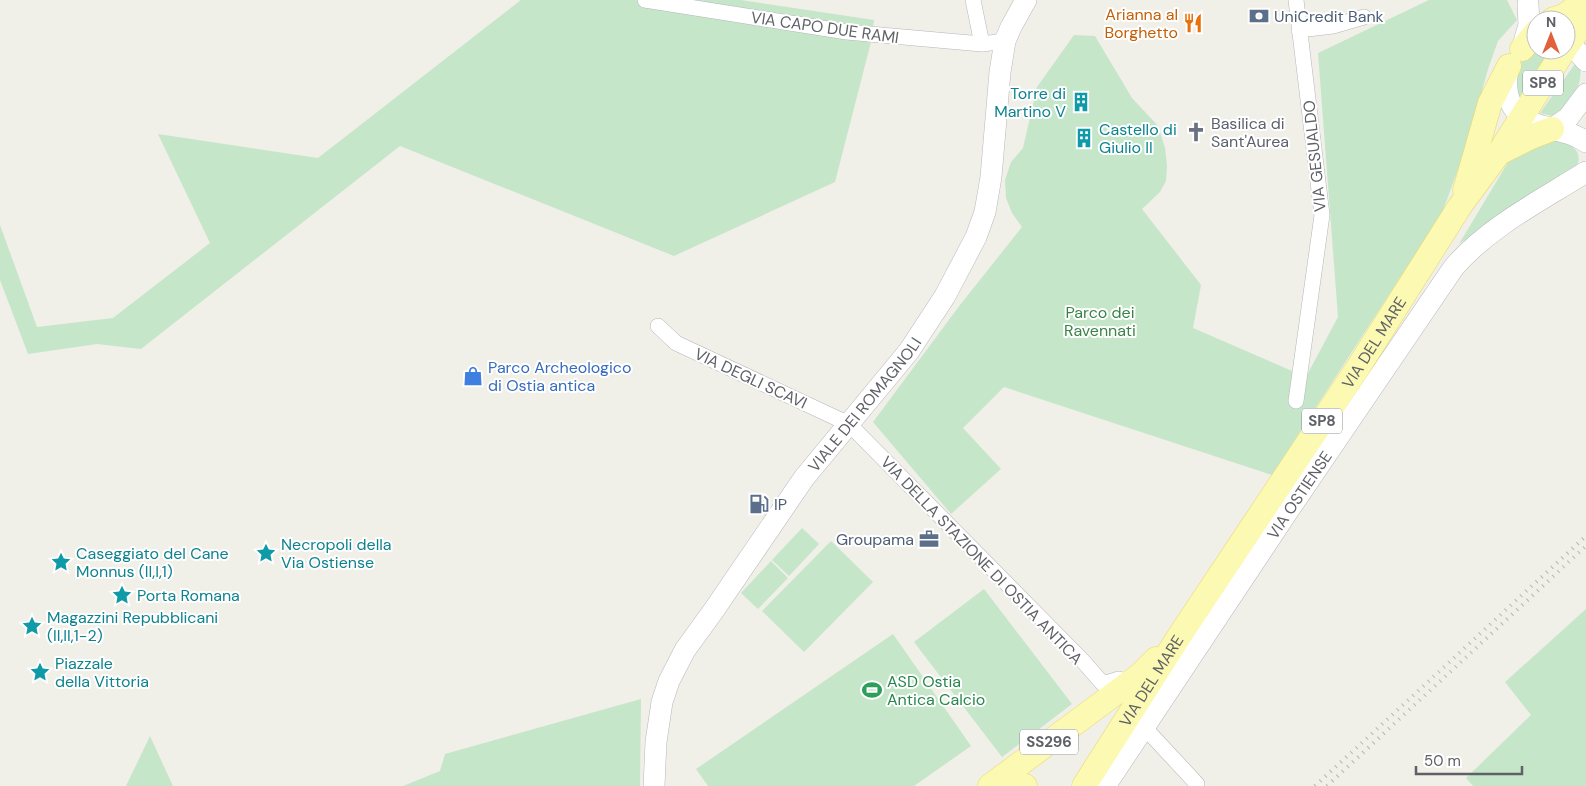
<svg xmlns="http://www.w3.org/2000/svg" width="1586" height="786" font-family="'DM Sans',sans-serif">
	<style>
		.green { fill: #c6e6ca }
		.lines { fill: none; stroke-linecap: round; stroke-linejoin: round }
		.street-casing { stroke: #b5b6bb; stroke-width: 16 }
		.secondary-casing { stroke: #b6b8be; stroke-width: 22 }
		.primary-casing { stroke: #ead866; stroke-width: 25 }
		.street { stroke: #fff; stroke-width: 15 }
		.secondary { stroke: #fff; stroke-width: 21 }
		.primary { stroke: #fbf9b2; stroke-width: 24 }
		.rail { stroke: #b5b5b7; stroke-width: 4; stroke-dasharray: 1 6; stroke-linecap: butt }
		.labels { text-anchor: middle; stroke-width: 4; stroke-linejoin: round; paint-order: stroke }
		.shield { fill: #fff; stroke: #8f9095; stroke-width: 1 }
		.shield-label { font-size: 15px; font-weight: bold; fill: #5f6167 }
		.food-label { font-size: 16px; fill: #c56008; stroke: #fff; text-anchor: end }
		.service-label { font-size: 16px; fill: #4e5e75; stroke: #fff; text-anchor: start }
		.street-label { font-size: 16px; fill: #5f6167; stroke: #fff }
		.culture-label { font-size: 16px; fill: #0d838f; stroke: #fff; text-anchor: start }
		.worship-label { font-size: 16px; fill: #5b616d; stroke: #fff; text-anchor: start }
		.park-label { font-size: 16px; fill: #3a8347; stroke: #fff }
		.shop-label { font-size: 16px; fill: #366cbe; stroke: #fff; text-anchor: start }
		.leisure-label { font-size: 16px; fill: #27864d; stroke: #fff; text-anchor: start }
	</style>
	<rect width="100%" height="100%" fill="#f0efe8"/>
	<path class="green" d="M521,0H741L874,20L871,42L835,182L674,256L400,146L141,349L97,344L28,354L0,280V225L37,327L113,318L210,243L158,134L318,158Z
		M1429,0H1507L1517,20L1498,41L1488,69L1468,142L1442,213L1272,475L1004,387L963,428L1001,469L951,514L873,422L960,305L1022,227L1012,213L1006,198L1005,180L1011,162L1023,148L1037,87L1074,35L1095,36L1132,98L1158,126L1165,148L1167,166L1166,181L1160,192L1142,209L1201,285L1193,328L1306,377L1338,317L1318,53Z
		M1536,50H1552L1519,97C1518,92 1514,85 1514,80C1513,68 1527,55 1536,50Z
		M1577,61C1586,74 1576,96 1565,107C1561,111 1556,114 1552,116L1540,113Z
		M1550,140C1566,143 1586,147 1576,168L1459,244L1510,159Z
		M802,528L819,544L789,576L772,560Z
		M831,541L873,582L804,652L762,611Z
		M771,561L788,578L758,609L741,593Z
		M984,589L1072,704L1002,757L914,642Z
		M1586,609V786H1473L1466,778L1531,715L1505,682Z
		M893,634L971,746L914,786H708L696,769Z
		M641,699L640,786H403L440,771L445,754Z
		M150,736L173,786H126Z"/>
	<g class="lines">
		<defs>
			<path id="street" d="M645,0L847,32L982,44L1005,41
				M973,0L982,44
				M1299,30L1333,26L1364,17
				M658,326L676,343L849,424L1082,660L1103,684L1119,679
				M1296,401L1322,215L1296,0
				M1144,727L1197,784"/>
			<g id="secondary">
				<path d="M1566,42L1578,52L1586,61"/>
				<path d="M1522,49L1529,25L1528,4"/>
				<path d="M1508,68C1503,97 1511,117 1542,126C1559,132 1570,131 1586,142"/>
				<path d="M1552,129L1568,118L1586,94"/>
				<path id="s1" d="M654,786L656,742L662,702L669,681L685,650L714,610L804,478L909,351L945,296L976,237L985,212L991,177L1000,72L1005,41L1011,27L1026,0"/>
				<path id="s2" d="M1105,786L1288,511L1454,267C1490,226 1540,201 1586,172"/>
			</g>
			<g id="primary">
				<path d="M1552,20C1555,18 1558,18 1561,17C1569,14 1576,6 1583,0"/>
				<path d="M1566,47L1586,19"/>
				<path d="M1522,49L1536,32"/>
				<path d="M1499,153L1531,137L1552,129"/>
				<path d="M1465,190L1490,103L1509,66"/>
				<path d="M990,786L1140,675L1156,659"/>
				<path d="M992,786L1013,783L1025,786"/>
				<path id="s3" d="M1084,786L1180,635L1359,366L1460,206L1499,153L1564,50"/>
			</g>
		</defs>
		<use href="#street" class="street-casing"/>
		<use href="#secondary" class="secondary-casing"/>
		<use href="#primary" class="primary-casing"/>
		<use href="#street" class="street"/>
		<use href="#secondary" class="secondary"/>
		<use href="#primary" class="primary"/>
		<path class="rail" d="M1315,786L1586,536
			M1327,786L1586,546"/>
	</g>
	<defs>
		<symbol id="bank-bare" viewBox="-9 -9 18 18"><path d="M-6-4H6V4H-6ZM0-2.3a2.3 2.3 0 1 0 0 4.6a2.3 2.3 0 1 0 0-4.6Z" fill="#5c6f8a" stroke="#fff" stroke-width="2.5" paint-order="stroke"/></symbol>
		<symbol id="restaurant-bare" viewBox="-9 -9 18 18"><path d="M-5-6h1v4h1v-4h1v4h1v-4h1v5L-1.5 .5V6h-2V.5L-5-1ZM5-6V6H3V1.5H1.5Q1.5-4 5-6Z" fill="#e8710a" stroke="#fff" stroke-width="2.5" paint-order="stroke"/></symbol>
		<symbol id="building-bare" viewBox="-9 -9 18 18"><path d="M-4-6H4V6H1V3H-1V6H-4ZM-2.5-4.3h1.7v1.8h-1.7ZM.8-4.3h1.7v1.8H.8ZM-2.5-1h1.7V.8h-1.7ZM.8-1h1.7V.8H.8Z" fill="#0f9aa8" stroke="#fff" stroke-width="2.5" paint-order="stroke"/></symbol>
		<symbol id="church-bare" viewBox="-9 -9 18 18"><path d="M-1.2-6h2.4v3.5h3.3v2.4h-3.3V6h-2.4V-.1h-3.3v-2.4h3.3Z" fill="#6b7280" stroke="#fff" stroke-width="2.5" paint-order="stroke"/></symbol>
		<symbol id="shop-bare" viewBox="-9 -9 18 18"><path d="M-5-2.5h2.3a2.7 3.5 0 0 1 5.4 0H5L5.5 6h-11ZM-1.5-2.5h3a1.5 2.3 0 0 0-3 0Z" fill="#3f7fe0" stroke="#fff" stroke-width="2.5" paint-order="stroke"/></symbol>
		<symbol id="fuel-bare" viewBox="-9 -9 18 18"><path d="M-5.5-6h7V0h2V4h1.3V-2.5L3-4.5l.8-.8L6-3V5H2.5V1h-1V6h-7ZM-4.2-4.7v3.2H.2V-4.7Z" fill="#5c6f8a" stroke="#fff" stroke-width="2.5" paint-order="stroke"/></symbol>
		<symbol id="office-bare" viewBox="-9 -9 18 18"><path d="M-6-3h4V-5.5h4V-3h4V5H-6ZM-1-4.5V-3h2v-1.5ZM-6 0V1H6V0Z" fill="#5c6f8a" stroke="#fff" stroke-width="2.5" paint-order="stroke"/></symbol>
		<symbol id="sight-bare" viewBox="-9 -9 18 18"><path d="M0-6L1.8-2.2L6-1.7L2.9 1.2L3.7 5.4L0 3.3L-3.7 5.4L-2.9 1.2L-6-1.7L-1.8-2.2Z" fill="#0f9aa8" stroke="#fff" stroke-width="2.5" paint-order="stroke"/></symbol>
		<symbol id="stadium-bare" viewBox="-9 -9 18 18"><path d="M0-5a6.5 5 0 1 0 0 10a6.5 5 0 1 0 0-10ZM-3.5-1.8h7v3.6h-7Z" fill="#2e9e5b" stroke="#fff" stroke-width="2.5" paint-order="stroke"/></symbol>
	</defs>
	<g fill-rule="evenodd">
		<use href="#bank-bare" x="1245" y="2" width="28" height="28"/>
		<use href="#restaurant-bare" x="1179" y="9" width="28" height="28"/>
		<use href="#building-bare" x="1067" y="88" width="28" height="28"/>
		<use href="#church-bare" x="1182" y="118" width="28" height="28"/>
		<use href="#building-bare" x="1070" y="124" width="28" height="28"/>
		<use href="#shop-bare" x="459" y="362" width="28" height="28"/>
		<use href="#fuel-bare" x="745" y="490" width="28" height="28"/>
		<use href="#office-bare" x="915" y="525" width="28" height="28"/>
		<use href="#sight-bare" x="252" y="539" width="28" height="28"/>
		<use href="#sight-bare" x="47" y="548" width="28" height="28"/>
		<use href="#sight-bare" x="108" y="581" width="28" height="28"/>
		<use href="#sight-bare" x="18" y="612" width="28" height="28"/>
		<use href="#sight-bare" x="26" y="658" width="28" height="28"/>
		<use href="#stadium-bare" x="858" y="676" width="28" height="28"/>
	</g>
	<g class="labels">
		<g class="shield">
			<rect x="1523" y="70.5" width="40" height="25" rx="4"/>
			<rect x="1302" y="408.5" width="40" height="25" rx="4"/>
			<rect x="1020" y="729.5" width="58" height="25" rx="4"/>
		</g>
		<g class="shield-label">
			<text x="1543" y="88">SP8</text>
			<text x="1322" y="426">SP8</text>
			<text x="1049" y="747">SS296</text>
		</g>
		<g class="food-label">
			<text x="1178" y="20">Arianna al<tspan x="1178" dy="18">Borghetto</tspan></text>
		</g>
		<g class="service-label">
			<text x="1274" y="22">UniCredit Bank</text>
			<text x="774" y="510">IP</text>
			<text x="914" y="545" text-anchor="end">Groupama</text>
		</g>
		<g class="street-label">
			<text transform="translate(825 27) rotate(8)" y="6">VIA CAPO DUE RAMI</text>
			<text transform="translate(1314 156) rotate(-96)" y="6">VIA GESUALDO</text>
			<text dy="6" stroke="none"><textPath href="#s3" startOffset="530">VIA DEL MARE</textPath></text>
			<text transform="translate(751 378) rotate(25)" y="6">VIA DEGLI SCAVI</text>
			<text dy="6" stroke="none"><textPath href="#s1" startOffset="446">VIALE DEI ROMAGNOLI</textPath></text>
			<text dy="6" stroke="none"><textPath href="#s2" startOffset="350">VIA OSTIENSE</textPath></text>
			<text transform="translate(982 560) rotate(46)" y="6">VIA DELLA STAZIONE DI OSTIA ANTICA</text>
			<text dy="6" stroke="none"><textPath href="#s3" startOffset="125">VIA DEL MARE</textPath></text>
		</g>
		<g class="culture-label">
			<text x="1066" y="99" text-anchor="end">Torre di<tspan x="1066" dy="18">Martino V</tspan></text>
			<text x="1099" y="135">Castello di<tspan x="1099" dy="18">Giulio II</tspan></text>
			<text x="281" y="550">Necropoli della<tspan x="281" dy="18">Via Ostiense</tspan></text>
			<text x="76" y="559">Caseggiato del Cane<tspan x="76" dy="18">Monnus (II,I,1)</tspan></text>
			<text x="137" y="601">Porta Romana</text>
			<text x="47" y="623">Magazzini Repubblicani<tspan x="47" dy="18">(II,II,1-2)</tspan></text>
			<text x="55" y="669">Piazzale<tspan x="55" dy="18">della Vittoria</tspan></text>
		</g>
		<g class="worship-label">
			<text x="1211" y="129">Basilica di<tspan x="1211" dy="18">Sant'Aurea</tspan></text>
		</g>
		<g class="park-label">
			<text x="1100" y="318">Parco dei<tspan x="1100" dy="18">Ravennati</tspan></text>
		</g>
		<g class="shop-label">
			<text x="488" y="373">Parco Archeologico<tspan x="488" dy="18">di Ostia antica</tspan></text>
		</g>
		<g class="leisure-label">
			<text x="887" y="687">ASD Ostia<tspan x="887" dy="18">Antica Calcio</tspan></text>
		</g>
	</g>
	<g transform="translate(1551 35)"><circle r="24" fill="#ffffff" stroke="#bfc0c2"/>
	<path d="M0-4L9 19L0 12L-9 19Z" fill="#e1613d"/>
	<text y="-8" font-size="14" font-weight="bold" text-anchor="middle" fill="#5f6167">N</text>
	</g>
	<path d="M1416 766v8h106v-8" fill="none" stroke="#5f6167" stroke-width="2.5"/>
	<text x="1424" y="766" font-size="15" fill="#5f6167" stroke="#ffffff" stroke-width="4" paint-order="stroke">50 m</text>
</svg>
